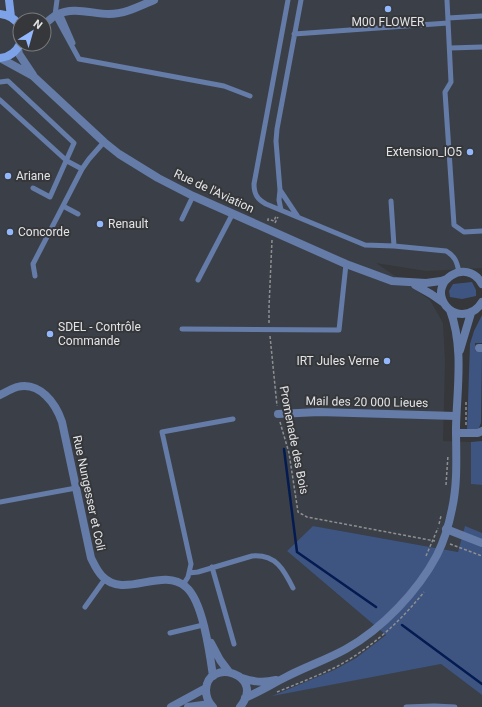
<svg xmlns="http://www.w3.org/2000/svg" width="482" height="707" font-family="Roboto,sans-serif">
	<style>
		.built { fill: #3b4048; fill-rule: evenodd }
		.green { fill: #3e5581 }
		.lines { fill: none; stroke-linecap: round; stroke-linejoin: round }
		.stream { stroke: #041b51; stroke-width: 2.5 }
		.path { stroke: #8e8f92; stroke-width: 1.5; stroke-dasharray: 3 2; stroke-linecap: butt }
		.service { stroke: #657ca8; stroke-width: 5 }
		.minor { stroke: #657ca8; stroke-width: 8 }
		.tertiary { stroke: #657ca8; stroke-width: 8 }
		.secondary { stroke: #7da2e8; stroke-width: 8 }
		.poi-dot { fill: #93b7fd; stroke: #35373a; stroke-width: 1.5 }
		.labels { text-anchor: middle; stroke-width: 4; stroke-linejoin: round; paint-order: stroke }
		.poi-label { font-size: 12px; fill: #e2e3e5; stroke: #35373a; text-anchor: start }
		.street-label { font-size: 12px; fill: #e2e3e5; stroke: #35373a }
	</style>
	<rect width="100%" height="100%" fill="#35373a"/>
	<path class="built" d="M0,0H482V268L426,271L376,263L430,300L443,323L445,361L443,441L471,442V484L482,485V533L465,527L458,552L313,526L287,551L386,635L356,658L334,670L274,695L441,664L482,695V707H0ZM20,20H44V44H20Z"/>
	<path class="green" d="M472,282L476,290V296L462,299L450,297L449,291L453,284Z
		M482,315V343H475V351L482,352L481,423L478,430L467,431L470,344L474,331Z
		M482,441V485L471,484V442Z
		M313,526L458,552L465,526L482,533V695L441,664L272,696L334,670L356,658L386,635L287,551Z"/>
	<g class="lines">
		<path class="stream" d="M284,449L297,552L376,607
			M402,625L482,684"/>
		<path class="path" d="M268,221V219L274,221L276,216
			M275,223L278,217
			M269,323V307L272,240
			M270,336L277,406
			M280,422L289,453L298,512L307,517L435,541
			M466,425V402
			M446,485L448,455
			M439,524L441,516
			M450,544L482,556
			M426,556L438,528
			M277,692C297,684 317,676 336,667C370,649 400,622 424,592"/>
		<path class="service" d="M57,0L55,15L79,59
			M288,0L254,184C254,194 257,199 266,204L365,245L394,246L446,251C455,256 457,262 459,272
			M447,0L451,82L445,92L454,225L464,232L482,231
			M60,13L73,43
			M448,18L482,16
			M294,34L448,23
			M450,48L482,47
			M79,59L224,86L250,96
			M0,82L8,81L74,143L50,197L33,188
			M0,100L67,161L82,169
			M280,190L298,217
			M391,201L394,246
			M63,206L78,214
			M281,210L279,200L280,190L276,141L277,129L301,0
			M182,219L193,196
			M35,276L33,264L82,169L89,159L104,142
			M198,280L233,213
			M182,329L339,330L346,264
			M0,502L76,488
			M212,567L234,644
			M189,573L198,572L252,556C276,554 284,570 293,588
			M183,585L188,577L191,564L162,432L233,419
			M85,607L105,579
			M170,633L203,625
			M406,707L434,706L455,707"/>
		<path class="minor" d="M44,24C48,22 52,17 56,15C74,6 92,14 109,14C125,14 140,6 154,0
			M479,348H482
			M0,395C6,392 11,389 17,387C40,381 56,404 62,422L91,558C94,564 97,571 102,576C124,600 162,566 186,587C203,601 210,655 213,676
			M278,414L319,412L456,416
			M456,433H478L482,431
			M446,529L482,543
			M211,643L220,660L229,672"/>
		<path class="tertiary" d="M18,49L19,54L33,75
			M0,58L33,76L104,142L119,154L158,178L193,196L346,264L392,281L426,283L441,281L447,279
			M482,284C467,256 427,282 446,306C450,311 456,314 462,314C471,314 478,309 482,302
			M415,285L431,294L444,303
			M460,350L471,313
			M242,678C254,682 263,683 276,680
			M245,698C259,692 272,684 286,677C305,667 326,660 346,649C382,629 418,591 437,555C444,541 449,524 452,509C458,482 456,454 456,427C457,389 464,347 450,310
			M171,707L206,688
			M188,707L210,704
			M213,707C208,702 206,697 206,690C207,657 267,674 240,707"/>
		<path class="secondary" d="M9,0L11,17
			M0,14C9,15 16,19 20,27
			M0,58C10,57 16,52 20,44"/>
	</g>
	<g class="poi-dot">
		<circle cx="388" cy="9" r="4"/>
		<circle cx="470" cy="152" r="4"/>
		<circle cx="8" cy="176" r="4"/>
		<circle cx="100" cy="224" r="4"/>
		<circle cx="10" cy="232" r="4"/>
		<circle cx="50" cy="334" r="4"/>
		<circle cx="387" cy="361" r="4"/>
	</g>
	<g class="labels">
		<g class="poi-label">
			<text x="388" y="26" text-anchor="middle">M00 FLOWER</text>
			<text x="462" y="156" text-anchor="end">Extension_IO5</text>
			<text x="16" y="180">Ariane</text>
			<text x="108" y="228">Renault</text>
			<text x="18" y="236">Concorde</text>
			<text x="58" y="331">SDEL - Contrôle<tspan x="58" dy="14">Commande</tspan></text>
			<text x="379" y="365" text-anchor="end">IRT Jules Verne</text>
		</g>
		<g class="street-label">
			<text transform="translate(214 191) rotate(25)" y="4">Rue de l'Aviation</text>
			<text transform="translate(367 402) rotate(1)" y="4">Mail des 20 000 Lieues</text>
			<text transform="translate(294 440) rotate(79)" y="4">Promenade des Bois</text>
			<text transform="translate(89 493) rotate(78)" y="4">Rue Nungesser et Coli</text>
		</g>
	</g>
	<g transform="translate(32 32) rotate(37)"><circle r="19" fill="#35373a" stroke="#7a7c7e"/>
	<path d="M0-3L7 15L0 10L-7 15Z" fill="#93b7fd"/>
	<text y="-6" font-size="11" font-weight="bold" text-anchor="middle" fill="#e2e3e5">N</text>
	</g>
</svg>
